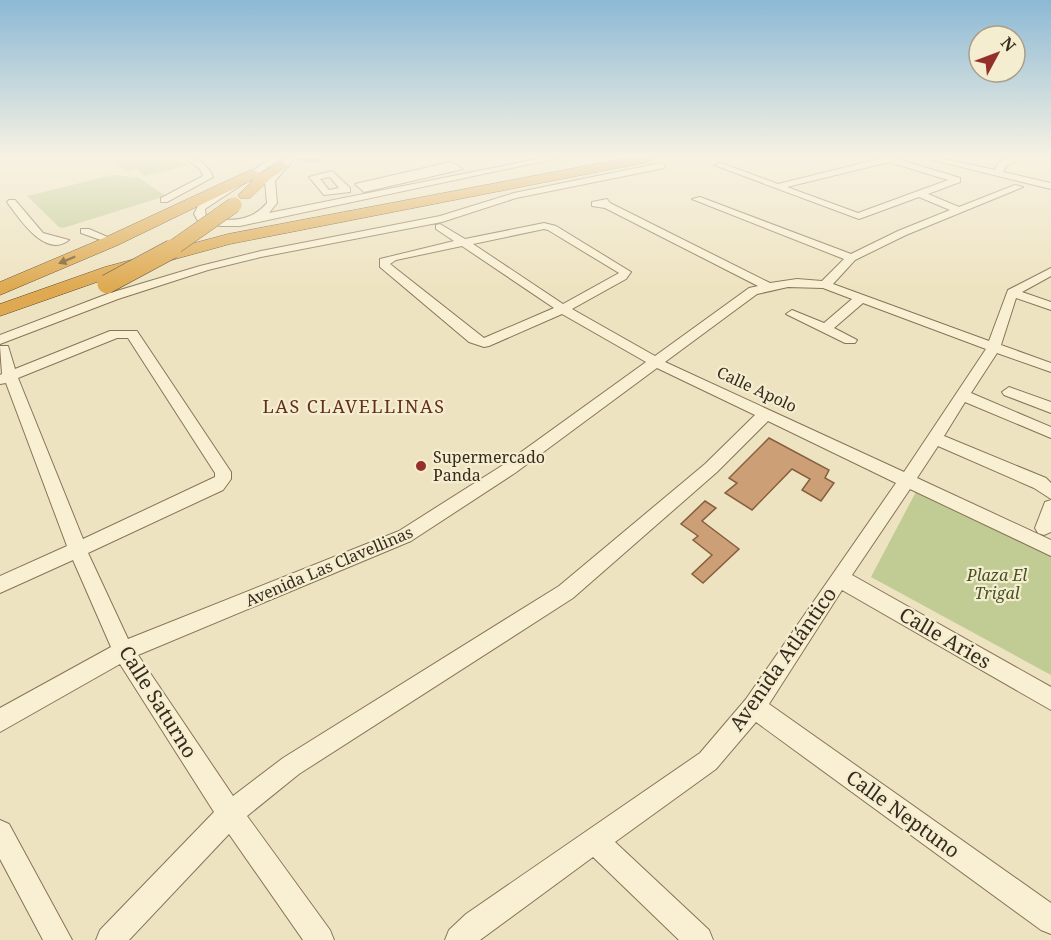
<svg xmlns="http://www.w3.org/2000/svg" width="1051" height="940" font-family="'Noto Serif',serif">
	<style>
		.green { fill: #c1cb94 }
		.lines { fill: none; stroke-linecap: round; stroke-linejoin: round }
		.river { fill: #a3c0b9; fill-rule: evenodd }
		.building { fill: #cc9f76; stroke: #865f3e; stroke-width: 1.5 }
		.minor-casing { stroke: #877458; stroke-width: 2 }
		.highway-casing { stroke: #54422d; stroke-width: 1 }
		.minor { fill: #f9f0d3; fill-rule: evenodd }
		.highway { fill: #dea950; fill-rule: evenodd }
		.highway-bridge-far1-casing { stroke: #54422d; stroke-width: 16; stroke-linecap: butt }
		.highway-bridge-casing { stroke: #54422d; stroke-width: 20; stroke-linecap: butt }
		.highway-bridge-far1 { stroke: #dea950; stroke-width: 15 }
		.highway-bridge { stroke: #dea950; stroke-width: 19 }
		.oneway { fill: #795d31 }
		.poi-dot { fill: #952f29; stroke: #f5edd0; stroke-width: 2 }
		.labels { text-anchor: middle; stroke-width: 4.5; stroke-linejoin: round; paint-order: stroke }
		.street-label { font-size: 16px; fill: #362b1d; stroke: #f5edd0 }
		.poi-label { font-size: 16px; fill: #362b1d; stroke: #f5edd0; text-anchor: start }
		.park-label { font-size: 16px; font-style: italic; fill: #445323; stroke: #f5edd0 }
		.neighbourhood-label { font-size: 18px; letter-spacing: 1.5px; fill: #63301c; stroke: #f5edd0 }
		.near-street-label { font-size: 20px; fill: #362b1d; stroke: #f5edd0 }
	</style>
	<rect width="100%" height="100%" fill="#eee3c0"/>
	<path class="green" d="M111,158H168L171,160L180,158L189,165L145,176L137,169L127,172Z
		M113,175L139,178L166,196L63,228L59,227L27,196Z
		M919,486L1051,551V675L871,577Z"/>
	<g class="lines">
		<path class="river" d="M296,158H324C318,164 302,164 296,158Z"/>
	</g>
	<path class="building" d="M769,438L829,470L825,478L834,483L821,501L802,490L810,479L792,469L752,510L725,493L737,483L729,478Z
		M705,501L716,508L702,521L739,549L703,583L692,574L712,555L693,540L698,536L681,524Z"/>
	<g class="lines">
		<defs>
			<path id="minor" d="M185,158C199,158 207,164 213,177L167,202H161V198L203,176L200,169Z
				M272,158H282L205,209L206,217C229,222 251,222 267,203L265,181L286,158H295L275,181L277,203L269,213L542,158H558L240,226H221L198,221L194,214L198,206Z
				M883,158H894L960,178V182L928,194L959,207L1015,185L1023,187L906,235L855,260L833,284L989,341L1008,290L1051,268V276L1022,292L1051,302V310L1016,298L1001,345L1051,363V372L997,353L971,393L1051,427V438L965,402L944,436L1046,478L1051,483V499L1034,488L938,446L917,478L1051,540V556L910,489L852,575L1051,687V710L842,590L769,704L1051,903V934L1041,930L756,722L716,769L615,842L709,930L713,940H679L593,857L480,940H445L449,930L466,914L700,753L746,699L896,483L768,421L717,472L573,598L299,774L247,816L330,930L334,940H303L229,834L129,940H96L100,930L214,812L120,664L0,732V708L111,647L73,560L0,593V576L67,546L6,383L0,384V375L2,374L0,346H8L15,369L110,331H137L231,472V479L223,490L88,553L128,639L399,531L503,465L646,362L562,314L489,346L484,347L469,342L380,267V259L454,241L436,229V225L440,224L465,239L544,223L556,226L631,272L626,279L572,309L655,356L749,288L758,286L605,208L592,206V202L607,199L610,203L770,283L797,279L822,281L844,259L692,199L700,197L851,254L898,231L950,210L919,197L859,219L714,165L721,163L778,184ZM889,162L948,180L858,213L787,187ZM544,229L548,230L619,273L563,304L473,244ZM462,246L554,308L484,338L390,264L396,260ZM788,287L823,288L852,299L824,323L792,310L786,314L845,343H855L857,340L834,328L863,303L986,349L904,472L665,362L757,294ZM117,338H128L215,473V477L83,539L18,378ZM657,368L755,415L705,464L559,586L283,758L233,796L138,655L411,541L515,473Z
				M925,158H940L995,170L999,162L1010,158H1022L1006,166L1003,172L1051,183V189Z
				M451,162L463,169L364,192L355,184Z
				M661,163L665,166L664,168L516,198L442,222L261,257L208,270L118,299L0,344V335L110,293L200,266L261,251L440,216L514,193Z
				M332,171L350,188V192L324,195L309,177ZM330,177L339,188L329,190L320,179Z
				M9,200H15L43,233L69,240C45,259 19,218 7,202Z
				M81,229H89L117,241L112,244L81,233Z
				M1009,387L1051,402V413L1004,395L1002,392Z
				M1051,500V532L1044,535L1038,533L1035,528L1045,502Z
				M0,820L9,824L72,940H43L0,859Z"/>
			<path id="highway" d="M628,158H655L648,162L230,244L117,275L0,316V304L105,267L228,234Z
				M282,162L289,166L271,178L250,198H240L238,195L254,179L118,245L0,295V282L106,237L248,171L253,170L260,173Z"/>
		</defs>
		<use href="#minor" class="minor-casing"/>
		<use href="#highway" class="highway-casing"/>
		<use href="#minor" class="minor"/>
		<use href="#highway" class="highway"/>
		<defs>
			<path id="highway-bridge-far1" d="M170,250L234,205"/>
			<path id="highway-bridge" d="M107,284L172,249"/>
		</defs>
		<use href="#highway-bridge-far1" class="highway-bridge-far1-casing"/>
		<use href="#highway-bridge" class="highway-bridge-casing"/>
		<use href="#highway-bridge-far1" class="highway-bridge-far1"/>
		<use href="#highway-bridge" class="highway-bridge"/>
	</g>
	<defs><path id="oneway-solid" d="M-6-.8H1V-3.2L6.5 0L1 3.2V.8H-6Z" transform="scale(1.5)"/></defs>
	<use class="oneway" href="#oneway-solid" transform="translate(67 260) rotate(157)"/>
	<linearGradient id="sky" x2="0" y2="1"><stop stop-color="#8cb9d5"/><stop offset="0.54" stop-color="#f7f2e3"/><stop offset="1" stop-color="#f7f2e3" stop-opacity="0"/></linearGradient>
	<rect width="1051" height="290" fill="url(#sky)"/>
	<circle class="poi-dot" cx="421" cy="466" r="6"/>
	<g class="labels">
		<g class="street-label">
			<text transform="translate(757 389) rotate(25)" y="6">Calle Apolo</text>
			<text transform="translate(329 566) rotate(-23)" y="6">Avenida Las Clavellinas</text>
		</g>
		<g class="poi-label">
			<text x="433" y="463">Supermercado<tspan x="433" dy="18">Panda</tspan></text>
		</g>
		<g class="park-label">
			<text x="997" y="581">Plaza El<tspan x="997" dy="18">Trigal</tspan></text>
		</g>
		<g class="neighbourhood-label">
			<text x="354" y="413">LAS CLAVELLINAS</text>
		</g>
		<g class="near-street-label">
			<text transform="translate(945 638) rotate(30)" y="7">Calle Aries</text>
			<text transform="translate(783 659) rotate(-55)" y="7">Avenida Atlántico</text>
			<text transform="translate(158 702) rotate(58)" y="7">Calle Saturno</text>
			<text transform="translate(903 814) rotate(36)" y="7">Calle Neptuno</text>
		</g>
	</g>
	<g transform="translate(997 54) rotate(49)"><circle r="28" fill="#f5edd0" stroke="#a99f88" stroke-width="1.5"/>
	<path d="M0-4.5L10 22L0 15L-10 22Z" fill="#952f29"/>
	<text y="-9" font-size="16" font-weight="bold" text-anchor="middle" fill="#362b1d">N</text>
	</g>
</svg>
